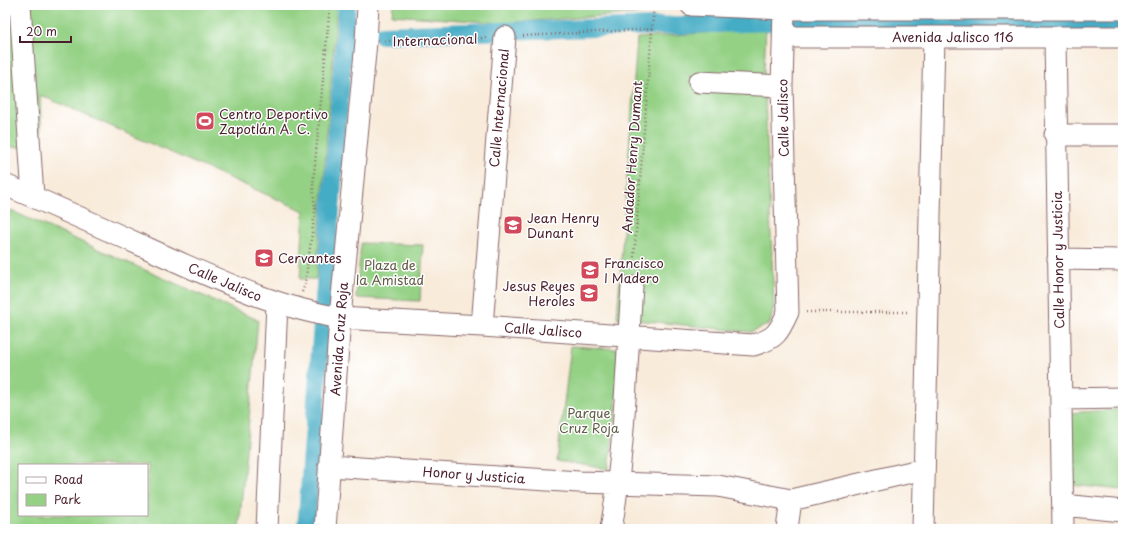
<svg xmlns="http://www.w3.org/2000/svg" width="1128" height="534" font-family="'Playpen Sans',sans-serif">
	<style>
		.green { fill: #94d185; stroke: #6f7858; fill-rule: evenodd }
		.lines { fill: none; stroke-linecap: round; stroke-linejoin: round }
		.canal { stroke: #45acc5; stroke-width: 18 }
		.minor-casing { stroke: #876668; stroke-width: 23 }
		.path { stroke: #876668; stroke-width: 2.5; stroke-dasharray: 1 3; stroke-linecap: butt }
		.minor { stroke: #fff; stroke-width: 21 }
		.labels { text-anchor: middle; stroke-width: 3; stroke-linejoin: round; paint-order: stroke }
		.street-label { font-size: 13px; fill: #4a1f2b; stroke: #fff }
		.poi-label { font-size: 13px; fill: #4a1f2b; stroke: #fff; text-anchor: start }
		.park-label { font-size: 13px; fill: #645d4a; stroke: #fff }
	</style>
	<rect width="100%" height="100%" fill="#fff"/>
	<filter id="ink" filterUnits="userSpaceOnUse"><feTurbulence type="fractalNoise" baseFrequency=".025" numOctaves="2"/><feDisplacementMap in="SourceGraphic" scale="8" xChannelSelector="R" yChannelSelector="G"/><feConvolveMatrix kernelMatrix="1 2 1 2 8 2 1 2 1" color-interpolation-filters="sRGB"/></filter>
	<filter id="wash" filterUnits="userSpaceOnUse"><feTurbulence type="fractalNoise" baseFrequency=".012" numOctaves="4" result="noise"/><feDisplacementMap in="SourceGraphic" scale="16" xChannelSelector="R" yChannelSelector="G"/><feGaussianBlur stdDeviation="0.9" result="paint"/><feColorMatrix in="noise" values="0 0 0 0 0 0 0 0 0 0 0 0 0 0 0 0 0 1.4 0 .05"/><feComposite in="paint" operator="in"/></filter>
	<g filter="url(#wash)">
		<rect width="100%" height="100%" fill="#f8ebda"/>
		<path class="green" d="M5,5H337L316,279H300L304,211L40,95L42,147H8L5,95Z
			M393,5H647L646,13L502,23L392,15Z
			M766,28L764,72L774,305L770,324L751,332L617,318L637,38Z
			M5,208L258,320L239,529H5ZM19,465H147V515H19Z
			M361,243L423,245L420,301L356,298Z
			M571,346L618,349L616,413L609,469L557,461Z
			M1123,409V490L1071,485L1067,413Z"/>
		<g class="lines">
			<path class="canal" d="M382,35L773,22L1123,23
				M306,529L347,5"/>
		</g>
	</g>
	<g filter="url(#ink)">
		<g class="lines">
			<defs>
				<path id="minor" d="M20,5L33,196
					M691,5L784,9H1123
					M783,37H1123
					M1055,37L1063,529
					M699,82L782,86
					M1055,135H1123
					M5,185C60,208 114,233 169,258C228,284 276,307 340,318L482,326L753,345C776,339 779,332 788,312L782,86L784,9
					M1058,259L1123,260
					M482,326L505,37
					M1062,399L1123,398
					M329,466L579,482L718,486L791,500L924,469
					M1063,505L1123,511
					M267,529L277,304
					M325,529L340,318L366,42L368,5
					M611,529C625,449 626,368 632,287
					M787,529L791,500
					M923,529L934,37"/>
			</defs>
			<use href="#minor" class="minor-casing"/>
			<path class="path" d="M523,36L652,29
				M385,41L486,38
				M633,269L654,5
				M302,292L305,284L315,211L313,185L330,5
				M806,312H909"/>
			<use href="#minor" class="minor"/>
		</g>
	</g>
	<defs>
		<symbol id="stadium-square" viewBox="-11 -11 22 22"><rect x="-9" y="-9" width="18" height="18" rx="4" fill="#d1495b" stroke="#fff"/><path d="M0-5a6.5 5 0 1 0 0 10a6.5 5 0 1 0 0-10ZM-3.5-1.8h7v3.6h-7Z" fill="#fff"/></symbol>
		<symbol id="school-square" viewBox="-11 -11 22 22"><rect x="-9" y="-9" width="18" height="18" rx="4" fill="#d1495b" stroke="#fff"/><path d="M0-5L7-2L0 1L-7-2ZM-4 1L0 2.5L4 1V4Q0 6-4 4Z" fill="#fff"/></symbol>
	</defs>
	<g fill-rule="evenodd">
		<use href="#stadium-square" x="194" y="110" width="22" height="22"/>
		<use href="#school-square" x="502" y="214" width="22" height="22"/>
		<use href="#school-square" x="253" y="247" width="22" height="22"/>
		<use href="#school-square" x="579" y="259" width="22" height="22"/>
		<use href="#school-square" x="578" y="282" width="22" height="22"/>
	</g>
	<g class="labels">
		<g class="street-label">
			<text x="953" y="42">Avenida Jalisco 116</text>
			<text transform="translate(435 40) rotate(-2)" y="5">Internacional</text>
			<text transform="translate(499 108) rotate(-85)" y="5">Calle Internacional</text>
			<text transform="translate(783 118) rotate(-91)" y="5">Calle Jalisco</text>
			<text transform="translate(632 157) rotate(-86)" y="5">Andador Henry Dumant</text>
			<text transform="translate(1058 260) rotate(-91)" y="5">Calle Honor y Justicia</text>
			<text transform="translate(225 282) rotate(23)" y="5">Calle Jalisco</text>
			<text transform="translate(543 330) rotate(4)" y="5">Calle Jalisco</text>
			<text transform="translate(339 339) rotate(-86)" y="5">Avenida Cruz Roja</text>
			<text transform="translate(474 475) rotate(4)" y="5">Honor y Justicia</text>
		</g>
		<g class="poi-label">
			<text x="219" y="119">Centro Deportivo<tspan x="219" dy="15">Zapotlán A. C.</tspan></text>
			<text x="527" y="223">Jean Henry<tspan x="527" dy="15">Dunant</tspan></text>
			<text x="278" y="263">Cervantes</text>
			<text x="604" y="268">Francisco<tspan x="604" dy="15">I Madero</tspan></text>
			<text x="575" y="291" text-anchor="end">Jesus Reyes<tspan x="575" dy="15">Heroles</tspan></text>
		</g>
		<g class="park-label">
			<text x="390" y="270">Plaza de<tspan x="390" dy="15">la Amistad</tspan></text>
			<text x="589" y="418">Parque<tspan x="589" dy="15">Cruz Roja</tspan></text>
		</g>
	</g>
	<rect width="1128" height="534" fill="none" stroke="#fff" stroke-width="20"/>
	<rect x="18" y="464" width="130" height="52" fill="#ffffff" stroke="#b7a5aa"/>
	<rect x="26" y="477" width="20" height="6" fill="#ffffff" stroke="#b7a5aa"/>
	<text x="54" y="484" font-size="12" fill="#4a1f2b">Road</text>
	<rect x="26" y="494" width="20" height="12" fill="#94d185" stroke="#b7a5aa"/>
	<text x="54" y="504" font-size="12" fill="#4a1f2b">Park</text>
	<path d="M20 36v6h51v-6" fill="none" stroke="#4a1f2b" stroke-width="2"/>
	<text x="26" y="36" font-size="12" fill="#4a1f2b" stroke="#ffffff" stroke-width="3" paint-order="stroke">20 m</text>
</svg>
